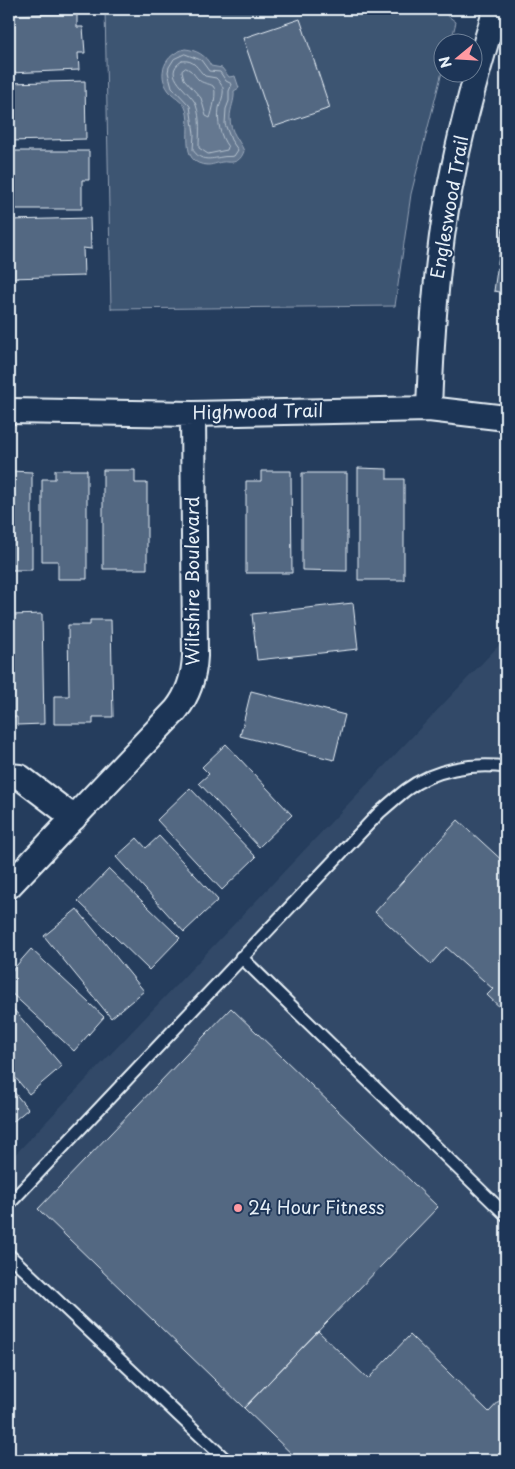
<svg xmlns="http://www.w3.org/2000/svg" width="515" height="1469" font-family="'Playpen Sans',sans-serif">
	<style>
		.built { fill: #334a68 }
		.green { fill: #3e5472; stroke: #93a2b5 }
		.water { fill: #657890; stroke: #99a8ba }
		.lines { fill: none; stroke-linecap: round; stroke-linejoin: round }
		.shore { stroke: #b4c1ce; stroke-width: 1 }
		.building { fill: #536782; stroke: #e8f1f8 }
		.lane-casing { stroke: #e8f1f8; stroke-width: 15 }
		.street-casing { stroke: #e8f1f8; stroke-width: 28 }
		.lane { stroke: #1d3557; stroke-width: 11 }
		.street { stroke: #1d3557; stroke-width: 24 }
		.poi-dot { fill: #ff9aa2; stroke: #1d3557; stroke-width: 2 }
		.labels { text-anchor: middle; stroke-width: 4; stroke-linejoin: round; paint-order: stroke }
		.street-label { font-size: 18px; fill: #e8f1f8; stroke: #1d3557 }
		.poi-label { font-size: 18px; fill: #e8f1f8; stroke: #1d3557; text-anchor: start }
	</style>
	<rect width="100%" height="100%" fill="#253d5d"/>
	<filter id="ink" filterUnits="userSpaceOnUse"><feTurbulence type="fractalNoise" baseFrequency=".02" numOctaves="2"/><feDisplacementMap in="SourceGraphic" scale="10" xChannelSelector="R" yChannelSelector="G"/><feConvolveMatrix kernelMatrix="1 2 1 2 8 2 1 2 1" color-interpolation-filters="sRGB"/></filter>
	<g filter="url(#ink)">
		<path class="built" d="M506,638V1460H9V1161Z"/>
		<path class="green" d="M105,9H439L456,22L451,42H442V72L411,194L395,306L111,309Z"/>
		<path class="water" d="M185,49C196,50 206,55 211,66L222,68L229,77L235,76L239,88L234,91C235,101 230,108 230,118C230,132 239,139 244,151C241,160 236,163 227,162C220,161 214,165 208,165C176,164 194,126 185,107C182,100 174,97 169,91C156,74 165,54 185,49Z"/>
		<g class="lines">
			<path class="shore" d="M185,54L201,60L209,71L220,72L226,81L232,84L229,91V101L226,109L225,124L231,140L238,150L234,156C230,157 226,156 222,157C210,159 201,162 193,150L194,134L190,106L172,87L168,72L169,67L174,59Z
				M182,61C195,59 197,69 205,76L216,78C218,80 222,85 223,88C224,95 221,101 219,108C217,122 220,136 228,147L227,150L208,154L199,148C199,134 201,119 196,105C192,92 159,75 182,61Z
				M186,68C193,71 193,74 198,79C202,84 209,83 213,86C218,90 212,113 210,118L206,116L201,98L184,79L182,71Z"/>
		</g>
		<path class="building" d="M77,13V27H83L85,53H78L79,70L9,73V15Z
			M300,19L330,108L273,127L243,38Z
			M85,81L86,139L9,141V83Z
			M9,151H89V180H82V209H9Z
			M90,218L91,249L83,248L84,276L9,278V220Z
			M504,221H506V293L494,291Z
			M358,468L387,469V479H404V580H358Z
			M55,470H87V579H58V561H42V479H55Z
			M103,470H135V483H147V569H103Z
			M9,471L32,472V570H9Z
			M261,471H291L292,573H246V481H261Z
			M302,473H347V571L302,570Z
			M353,603L358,649L257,660L252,614Z
			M42,614L44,724L17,725V717H9V617H12V615Z
			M90,620H111L113,717H93V724H54V696H69L68,625H90Z
			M251,691L345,715L334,760L240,736Z
			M226,744L292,815L259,847L199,783L209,774L202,767Z
			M190,788L256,857L222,890L157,820Z
			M458,820L506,864V1013L487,995L493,989L446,947L431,964L375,912Z
			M159,836L218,900L184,932L116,857L137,838L146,848Z
			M109,869L180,938L149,970L78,901Z
			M77,909L144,991L111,1018L44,936Z
			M31,949L104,1017L74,1051L9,991V974Z
			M9,1004L62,1066L29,1094L9,1070Z
			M231,1008L438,1207L244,1408L38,1209Z
			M9,1086L28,1109L9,1125Z
			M318,1331L368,1379L410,1335L489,1412L506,1394V1460H298L244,1408Z"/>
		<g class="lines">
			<defs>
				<path id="lane" d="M241,957L506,1215
					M9,1204L379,813C388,805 397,797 406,790C434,769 472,763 506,767
					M9,1255L226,1460"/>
				<path id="street" d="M429,409C432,328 437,246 454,167C465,113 480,61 496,9
					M9,411L193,414L429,409L506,418
					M9,776L20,777L74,818
					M9,886L176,710C189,694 194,677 195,656L193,414"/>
			</defs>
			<use href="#lane" class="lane-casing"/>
			<use href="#street" class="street-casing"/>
			<use href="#lane" class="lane"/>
			<use href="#street" class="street"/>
		</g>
	</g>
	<circle class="poi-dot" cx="238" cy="1208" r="5"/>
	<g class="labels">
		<g class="street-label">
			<text transform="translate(450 207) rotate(-80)" y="6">Engleswood Trail</text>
			<text transform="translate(258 412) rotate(-1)" y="6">Highwood Trail</text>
			<text transform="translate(193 581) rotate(-90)" y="6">Wiltshire Boulevard</text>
		</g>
		<g class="poi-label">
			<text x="248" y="1214">24 Hour Fitness</text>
		</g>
	</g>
	<rect width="515" height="1469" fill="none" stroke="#1d3557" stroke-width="30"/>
	<rect x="15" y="15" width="485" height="1439" fill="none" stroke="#e8f1f8" stroke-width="2" filter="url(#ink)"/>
	<g transform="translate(458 58) rotate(252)"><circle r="24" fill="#1d3557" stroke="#6e8097"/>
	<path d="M0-4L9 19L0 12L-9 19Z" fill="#ff9aa2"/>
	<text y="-8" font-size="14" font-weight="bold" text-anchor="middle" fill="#e8f1f8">N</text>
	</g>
</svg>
